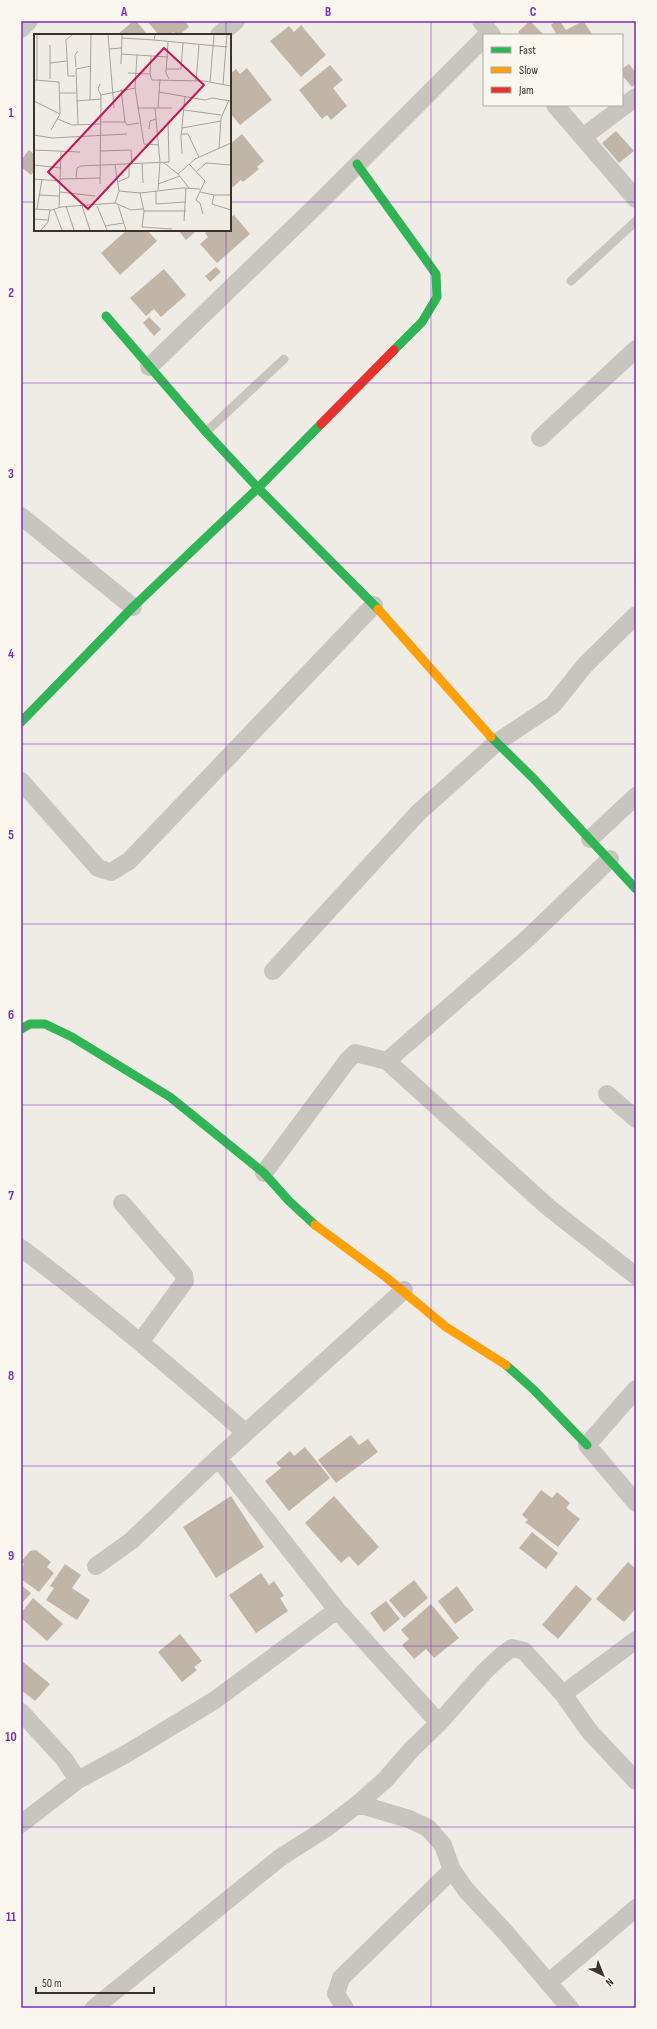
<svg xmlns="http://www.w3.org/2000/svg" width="657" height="2029" font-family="'Sofia Sans Condensed',sans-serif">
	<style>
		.building { fill: #c1b5a7 }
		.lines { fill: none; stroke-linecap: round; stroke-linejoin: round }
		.lane { stroke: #c8c5be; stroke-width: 9 }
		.street { stroke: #c8c5be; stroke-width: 18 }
		.fast { stroke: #30b455; stroke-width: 9 }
		.slow { stroke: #ff9f0a; stroke-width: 9 }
		.jam { stroke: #e5322d; stroke-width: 9 }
		.grid { fill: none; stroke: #7b2cbf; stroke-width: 1; stroke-opacity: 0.55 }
		.inset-road { fill: none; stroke: #a6a29b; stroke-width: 1 }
		.view { fill: #c2185b; fill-opacity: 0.15; stroke: #c2185b; stroke-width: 2 }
		.inset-edge { fill: none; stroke: #39332b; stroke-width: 2 }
		.neatline { fill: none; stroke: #7b2cbf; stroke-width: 1.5 }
		.grid-label { font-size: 13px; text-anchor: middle; font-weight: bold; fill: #7b2cbf }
	</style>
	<rect width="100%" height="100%" fill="#eeece5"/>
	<path class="building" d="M133,21H136L148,35H117Z
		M147,21H185L189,27L179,35H175L173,32L169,35H159Z
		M530,21L544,35H521L518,32Z
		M556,21H560L566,30L583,21L593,35H557L551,25Z
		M301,25L326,55L301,77L270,41L289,26L294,32Z
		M629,64L636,73V84L632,87L622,75V69Z
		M330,65L343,80L333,88L347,106L331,120L327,115L322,119L299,90Z
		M247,68L272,100L240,125L230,113V74L236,69L240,74Z
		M616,131L634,151L619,163L602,143Z
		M242,134L264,161L257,167L259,169L243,182L241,180L233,187L230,184V144Z
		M29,150L35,155V170L31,175L21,167V160Z
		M234,215L250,234L217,263L200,244L208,237L205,233L209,230H230V218Z
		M127,230H147L157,241L120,275L101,253Z
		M178,230H193L195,232L186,240Z
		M216,267L221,272L210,282L205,276Z
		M164,269L186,295L161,317L154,309L146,316L130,298Z
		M149,317L161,329L154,336L143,323Z
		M351,1435L359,1445L368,1439L378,1452L336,1483L318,1460Z
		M305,1447L330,1478L289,1511L265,1481L281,1468L276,1463L290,1451L294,1456Z
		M541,1490L552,1498L557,1492L570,1503L566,1508L580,1519L558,1547L525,1522L528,1520L522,1515Z
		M231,1496L264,1547L216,1578L183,1527Z
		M334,1496L379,1547L358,1566L349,1556L341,1563L305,1523Z
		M532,1532L558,1553L546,1569L519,1548Z
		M36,1550L51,1562L47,1567L54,1573L39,1592L21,1579V1569L24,1564L21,1562L30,1551Z
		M628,1562L636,1569V1608L624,1622L596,1599Z
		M65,1564L81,1575L72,1588L90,1600L77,1620L46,1600L54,1588L50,1586Z
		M261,1573L269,1585L274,1581L284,1596L280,1598L288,1611L256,1633L229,1595Z
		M414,1580L428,1598L404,1618L389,1600Z
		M21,1585L31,1593L21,1604Z
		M576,1585L592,1599L558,1639L542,1625Z
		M457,1586L474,1610L455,1624L438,1601Z
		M33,1598L63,1624L47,1641L21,1618V1613Z
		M386,1601L400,1619L384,1632L370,1613Z
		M431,1604L459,1638L434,1658L426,1649L414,1659L402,1645L409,1639L401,1630Z
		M180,1634L202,1661L194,1667L197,1670L182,1682L158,1652Z
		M22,1661L50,1684L35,1701L21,1690Z"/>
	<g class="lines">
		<path class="lane" d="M571,281L636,221
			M206,432L284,359"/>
		<path class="street" d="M481,21L492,35
			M21,29L29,21
			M219,35L236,21
			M555,105L636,199
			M583,137L636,97
			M149,367L319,203L484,38
			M540,438L636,349
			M21,516L133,607
			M21,781L98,868L111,872L129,861L374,605
			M590,839L636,796
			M273,971L418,813L496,743L553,705L585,665L636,615
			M387,1061L548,1207L636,1276
			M607,1094L636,1119
			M264,1173L347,1061L355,1053L387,1061L529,937L610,859
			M122,1203L184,1275L185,1281L141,1341
			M21,1248C99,1306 173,1369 246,1433
			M636,1389L587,1445L636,1503
			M218,1458L337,1610L439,1723
			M96,1566L131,1541L218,1458L404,1290
			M563,1694L590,1732L636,1781
			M21,1712L64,1759L78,1780
			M358,1804L409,1819L428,1828L443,1845L452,1870L466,1890L506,1933L570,2008
			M21,1824L78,1780L126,1754L215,1700L337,1610
			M549,1982L636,1908
			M94,2008L281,1857L325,1829L358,1804L386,1779L412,1749L439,1723L485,1671L501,1656L512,1648L524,1651L563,1694L636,1640
			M345,2008L336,1994L341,1978L452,1870"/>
		<path class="fast" d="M357,164L436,274L437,297L422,322L394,350
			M106,316L206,432L258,488L378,609
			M21,722L133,607L258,488L321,424
			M491,737L533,778L636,889
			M21,1029L30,1024H45L72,1037L170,1097L264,1173L289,1201L315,1225
			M506,1365L533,1389L587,1445"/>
		<path class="slow" d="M378,609L491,737
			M315,1225L387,1278L446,1327L506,1365"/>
		<path class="jam" d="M321,424L394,350"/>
	</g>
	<path class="grid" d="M226,21V35M431,21V2008M21,202H35M230,202H636M226,230V2008M21,383H636M21,563H636M21,744H636M21,924H636M21,1105H636M21,1285H636M21,1466H636M21,1646H636M21,1827H636"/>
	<g transform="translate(34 34)">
		<rect width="197" height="197" fill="#eeece5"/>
		<path class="inset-road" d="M3,1V46M38,1L32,6L34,42H41M74,1L80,74M88,4L120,6L121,1M120,6L193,13M134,8L132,39L135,45M75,15L87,14M87,20L134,23M16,29L33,27M87,30L88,1M42,33L41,21L44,17M133,35H147L149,9M94,39L116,40L118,46L170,47L197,52M116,40L117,22M16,45V11M0,46L25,48L26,80L17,96M162,47L165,11M176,48L180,1M66,50L64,55L67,61L66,150M189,50L193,1M101,54L110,110L125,111M87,55L91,88M125,58L171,66L178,64L197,67M26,59H42M67,61L101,54L103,21M56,66L57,1M0,67L26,80M42,67L67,65M103,74H138M121,74L126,128L124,156M124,74L126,45M150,76L187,81M24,85L38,91L66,90M66,88H91L93,91L105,89M44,90L42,35L57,32M148,94L187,87M115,95L116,87L122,85M147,100H154L165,123M0,101L18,104L93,100M185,114L187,84L195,66M0,116L46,118M66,117L97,116L98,130M148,120L147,103L151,62M108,129L109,149M130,129L144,140L155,154M155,130L171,147L162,166L166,169L169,180M0,131L27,134M81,131L85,157L81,169M163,137L172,129L197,131M144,140L161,125L197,109M0,145L26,147M26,145L66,144M42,145L43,134L47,132L135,128L134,88M84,148L95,143V130M124,150L146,142M85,157L106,159L149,154L166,155M122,157V170L151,168M26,158L61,162M166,158L180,161H197M106,159L110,177L108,193L138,195M5,161L26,162M180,161L178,170L197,176M84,171L92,196M32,172L40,196M48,172L56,196M63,172L73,196M25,173L27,118M0,175L18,176L27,173L81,169L97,176L109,175M3,175L8,145M20,175L28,196M110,177H152M0,185L14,186M150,187L152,154M71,192L89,189M7,196L14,188L16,176"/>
		<path class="view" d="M130,14L170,51L54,175L14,138Z"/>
		<rect width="197" height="197" class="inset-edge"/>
	</g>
	<rect width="657" height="2029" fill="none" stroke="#faf7ee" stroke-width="44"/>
	<rect x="483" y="34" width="140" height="72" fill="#faf7ee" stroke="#ada9a0"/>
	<rect x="491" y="47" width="20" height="6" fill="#30b455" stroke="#ada9a0"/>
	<text x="519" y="54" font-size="12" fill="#39332b">Fast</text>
	<rect x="491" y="67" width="20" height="6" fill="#ff9f0a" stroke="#ada9a0"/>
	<text x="519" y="74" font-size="12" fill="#39332b">Slow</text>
	<rect x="491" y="87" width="20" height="6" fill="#e5322d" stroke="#ada9a0"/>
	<text x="519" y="94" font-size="12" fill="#39332b">Jam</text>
	<g transform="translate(603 1975) rotate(137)" stroke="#faf7ee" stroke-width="3" paint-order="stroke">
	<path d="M0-3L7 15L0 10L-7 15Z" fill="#39332b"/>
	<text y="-6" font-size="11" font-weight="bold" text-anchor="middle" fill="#39332b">N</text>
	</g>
	<path d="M36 1987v6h118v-6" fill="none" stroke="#39332b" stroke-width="2"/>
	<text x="42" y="1987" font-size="12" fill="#39332b" stroke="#faf7ee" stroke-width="3" paint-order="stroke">50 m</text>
	<rect x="22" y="22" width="613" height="1985" class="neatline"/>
	<g class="grid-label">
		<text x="124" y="16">A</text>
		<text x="328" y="16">B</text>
		<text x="533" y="16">C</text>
		<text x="11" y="117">1</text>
		<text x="11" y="297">2</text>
		<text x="11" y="478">3</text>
		<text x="11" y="658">4</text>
		<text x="11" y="839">5</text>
		<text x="11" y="1019">6</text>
		<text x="11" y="1200">7</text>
		<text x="11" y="1380">8</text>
		<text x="11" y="1560">9</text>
		<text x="11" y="1741">10</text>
		<text x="11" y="1921">11</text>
	</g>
</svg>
